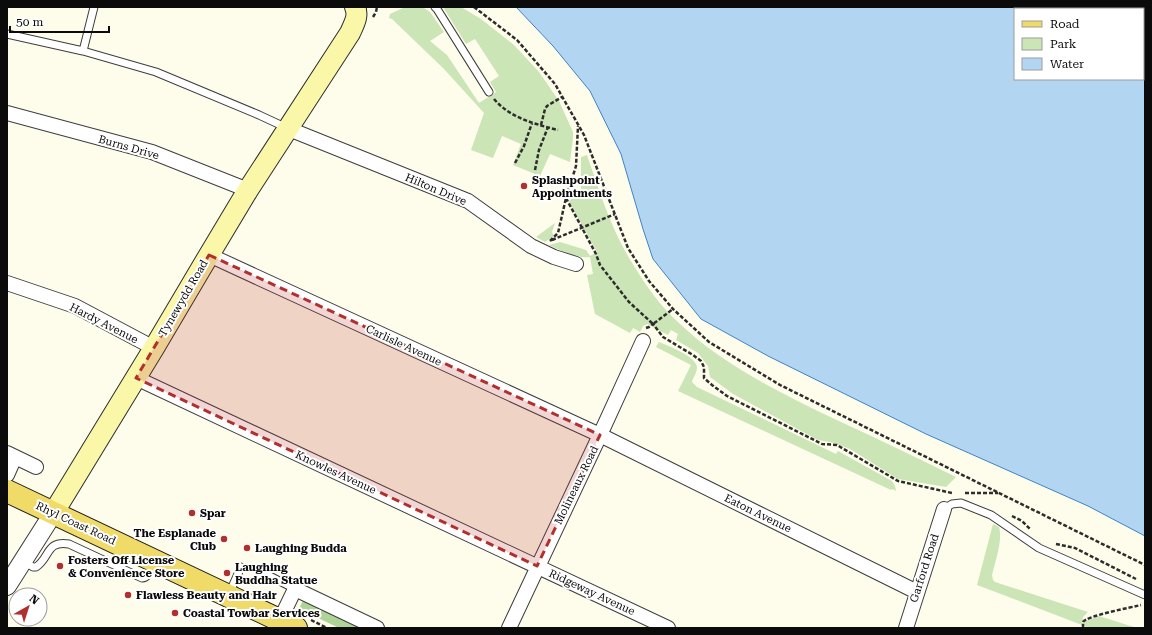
<svg xmlns="http://www.w3.org/2000/svg" width="1152" height="635" font-family="'Roboto Serif',serif">
	<style>
		.green { fill: #cbe5b7 }
		.forest { fill: #aed597 }
		.water { fill: #b2d5f2; stroke: #3e84c4; fill-rule: evenodd }
		.lines { fill: none; stroke-linecap: round; stroke-linejoin: round }
		.service-casing { stroke: #3e3e3e; stroke-width: 9 }
		.minor-casing { stroke: #3e3e3e; stroke-width: 16 }
		.tertiary-casing { stroke: #3e3e3e; stroke-width: 20 }
		.secondary-casing { stroke: #2d2d2d; stroke-width: 22 }
		.primary-casing { stroke: #1c1c1c; stroke-width: 24 }
		.path { stroke: #2d2d2d; stroke-width: 2.5; stroke-dasharray: 4 2; stroke-linecap: butt }
		.service { stroke: #fff; stroke-width: 7 }
		.minor { stroke: #fff; stroke-width: 14 }
		.tertiary { stroke: #fff; stroke-width: 18 }
		.secondary { stroke: #faf7a9; stroke-width: 20 }
		.primary { stroke: #f0da68; stroke-width: 22 }
		.marked { fill: #b2302c; fill-opacity: 0.2; stroke: #b2302c; stroke-width: 3; stroke-dasharray: 8 5; stroke-linejoin: round }
		.poi-dot { fill: #b2302c; stroke: #fff; stroke-width: 1.5 }
		.labels { text-anchor: middle; stroke-width: 4; stroke-linejoin: round; paint-order: stroke }
		.street-label { font-size: 11px; fill: #0b0b0b; stroke: #fff }
		.poi-label { font-size: 11px; font-weight: bold; fill: #0b0b0b; stroke: #fff; text-anchor: start }
	</style>
	<rect width="100%" height="100%" fill="#fefceb"/>
	<path class="green" d="M405,7L424,8L430,12L444,32L430,41L447,55L479,103L496,92L490,82L499,76L475,39L466,44L443,7H461L481,19L514,45L539,72L559,101L573,132V138L570,162L550,154L540,176L513,165L521,144L502,136L493,158L471,150L484,113L444,69L392,19L389,18L390,14Z
		M587,155C600,193 612,232 634,266C646,286 662,308 679,323C725,367 785,395 841,422C880,440 918,458 956,477L946,487L898,479L850,449L835,443L818,440L733,394L710,377L708,366L698,353L676,340L678,334L671,330L668,335L647,324L643,326L640,332L633,328L630,333L595,314L587,275L593,274L590,257C577,259 561,251 549,245L560,242L586,250L590,256L597,252L569,201L576,195L581,189V157Z
		M555,223L552,232L554,236L545,242L536,237Z
		M659,342C668,346 696,356 697,367C697,373 693,377 692,382L697,387L836,454L838,451L892,481L895,486L896,491L892,489L891,490L678,391L691,365L656,347Z
		M993,524L999,527C1003,540 995,562 992,575L993,580L995,582L1088,612L1083,617L1082,625L977,585Z
		M1099,616L1137,628H1090L1084,626V622Z"/>
	<path class="forest" d="M304,598L367,628H339L299,609Z"/>
	<path class="water" d="M516,7H1145V536L1088,506L926,434L768,356L701,319L653,259L643,229L621,154L590,91L553,46ZM1015,9H1143V79H1015Z"/>
	<g class="lines">
		<defs>
			<path id="service" d="M435,7L437,9L489,92
				M7,34L83,51L156,72L259,115L287,128
				M83,51L94,7
				M944,509L952,504L961,503L991,515L1039,548L1145,595
				M23,561L33,567H36C50,558 46,540 69,544L142,578C149,578 151,568 154,562
				M262,572L295,589
				M229,594L241,567"/>
			<path id="minor" d="M7,113L152,152L248,190
				M289,129L468,201L531,246L554,257L576,264
				M209,255L600,435L917,592
				M7,283L75,306L154,348
				M136,378L668,628
				M7,453L36,467
				M7,475L15,457
				M280,620L295,589L377,628
				M509,628L600,435L643,341
				M906,628L944,509"/>
			<path id="tertiary" d="M7,586L54,512"/>
			<path id="secondary" d="M54,512L154,348L209,255L248,190L350,33C354,24 359,16 355,7"/>
			<path id="primary" d="M7,491L296,628"/>
		</defs>
		<use href="#service" class="service-casing"/>
		<use href="#minor" class="minor-casing"/>
		<use href="#tertiary" class="tertiary-casing"/>
		<use href="#secondary" class="secondary-casing"/>
		<use href="#primary" class="primary-casing"/>
		<path class="path" d="M474,7L517,40L555,84L584,135L628,248L649,281L673,309L709,342L780,385L1145,565
			M373,17L376,12L377,7
			M494,99C510,118 535,124 558,130
			M541,125L545,109L547,106L562,97
			M515,163L524,146L532,123
			M535,170L539,150L548,127
			M566,198L596,254L600,265L629,302L653,324L673,309
			M552,240L615,214
			M550,241L558,233L566,198L576,166L578,126
			M646,328L649,327L653,324L663,337L693,355L701,361L704,367V378L712,385L727,396L822,444L837,445L898,481L952,493
			M965,493H998
			M1012,516L1022,521L1030,529
			M1056,544L1075,548L1136,579
			M311,620L327,628
			M1083,628C1083,627 1083,623 1083,622C1086,616 1133,607 1141,605"/>
		<use href="#service" class="service"/>
		<use href="#minor" class="minor"/>
		<use href="#tertiary" class="tertiary"/>
		<use href="#secondary" class="secondary"/>
		<use href="#primary" class="primary"/>
	</g>
	<path class="marked" d="M209,255L600,435L537,566L136,378Z"/>
	<g class="poi-dot">
		<circle cx="524" cy="186" r="4"/>
		<circle cx="192" cy="513" r="4"/>
		<circle cx="224" cy="539" r="4"/>
		<circle cx="247" cy="548" r="4"/>
		<circle cx="60" cy="566" r="4"/>
		<circle cx="227" cy="573" r="4"/>
		<circle cx="128" cy="595" r="4"/>
		<circle cx="175" cy="613" r="4"/>
	</g>
	<g class="labels">
		<g class="street-label">
			<text transform="translate(129 147) rotate(16)" y="4">Burns Drive</text>
			<text transform="translate(436 189) rotate(23)" y="4">Hilton Drive</text>
			<text transform="translate(183 298) rotate(-60)" y="4">Tynewydd Road</text>
			<text transform="translate(104 323) rotate(27)" y="4">Hardy Avenue</text>
			<text transform="translate(404 345) rotate(25)" y="4">Carlisle Avenue</text>
			<text transform="translate(336 472) rotate(25)" y="4">Knowles Avenue</text>
			<text transform="translate(576 485) rotate(-64)" y="4">Molineaux Road</text>
			<text transform="translate(758 513) rotate(26)" y="4">Eaton Avenue</text>
			<text transform="translate(76 523) rotate(25)" y="4">Rhyl Coast Road</text>
			<text transform="translate(924 568) rotate(-72)" y="4">Garford Road</text>
			<text transform="translate(592 592) rotate(25)" y="4">Ridgeway Avenue</text>
		</g>
		<g class="poi-label">
			<text x="532" y="184">Splashpoint<tspan x="532" dy="13">Appointments</tspan></text>
			<text x="200" y="517">Spar</text>
			<text x="216" y="537" text-anchor="end">The Esplanade<tspan x="216" dy="13">Club</tspan></text>
			<text x="255" y="552">Laughing Budda</text>
			<text x="68" y="564">Fosters Off License<tspan x="68" dy="13">&amp; Convenience Store</tspan></text>
			<text x="235" y="571">Laughing<tspan x="235" dy="13">Buddha Statue</tspan></text>
			<text x="136" y="599">Flawless Beauty and Hair</text>
			<text x="183" y="617">Coastal Towbar Services</text>
		</g>
	</g>
	<rect width="1152" height="635" fill="none" stroke="#0b0b0b" stroke-width="16"/>
	<rect x="1014" y="8" width="130" height="72" fill="#ffffff" stroke="#9d9d9d"/>
	<rect x="1022" y="21" width="20" height="6" fill="#f0da68" stroke="#9d9d9d"/>
	<text x="1050" y="28" font-size="12" fill="#0b0b0b">Road</text>
	<rect x="1022" y="38" width="20" height="12" fill="#cbe5b7" stroke="#9d9d9d"/>
	<text x="1050" y="48" font-size="12" fill="#0b0b0b">Park</text>
	<rect x="1022" y="58" width="20" height="12" fill="#b2d5f2" stroke="#9d9d9d"/>
	<text x="1050" y="68" font-size="12" fill="#0b0b0b">Water</text>
	<g transform="translate(28 607) rotate(39)"><circle r="19" fill="#ffffff" stroke="#9d9d9d"/>
	<path d="M0-3L7 15L0 10L-7 15Z" fill="#b2302c"/>
	<text y="-6" font-size="11" font-weight="bold" text-anchor="middle" fill="#0b0b0b">N</text>
	</g>
	<path d="M10 26v6h99v-6" fill="none" stroke="#0b0b0b" stroke-width="2"/>
	<text x="16" y="26" font-size="12" fill="#0b0b0b" stroke="#ffffff" stroke-width="3" paint-order="stroke">50 m</text>
</svg>
